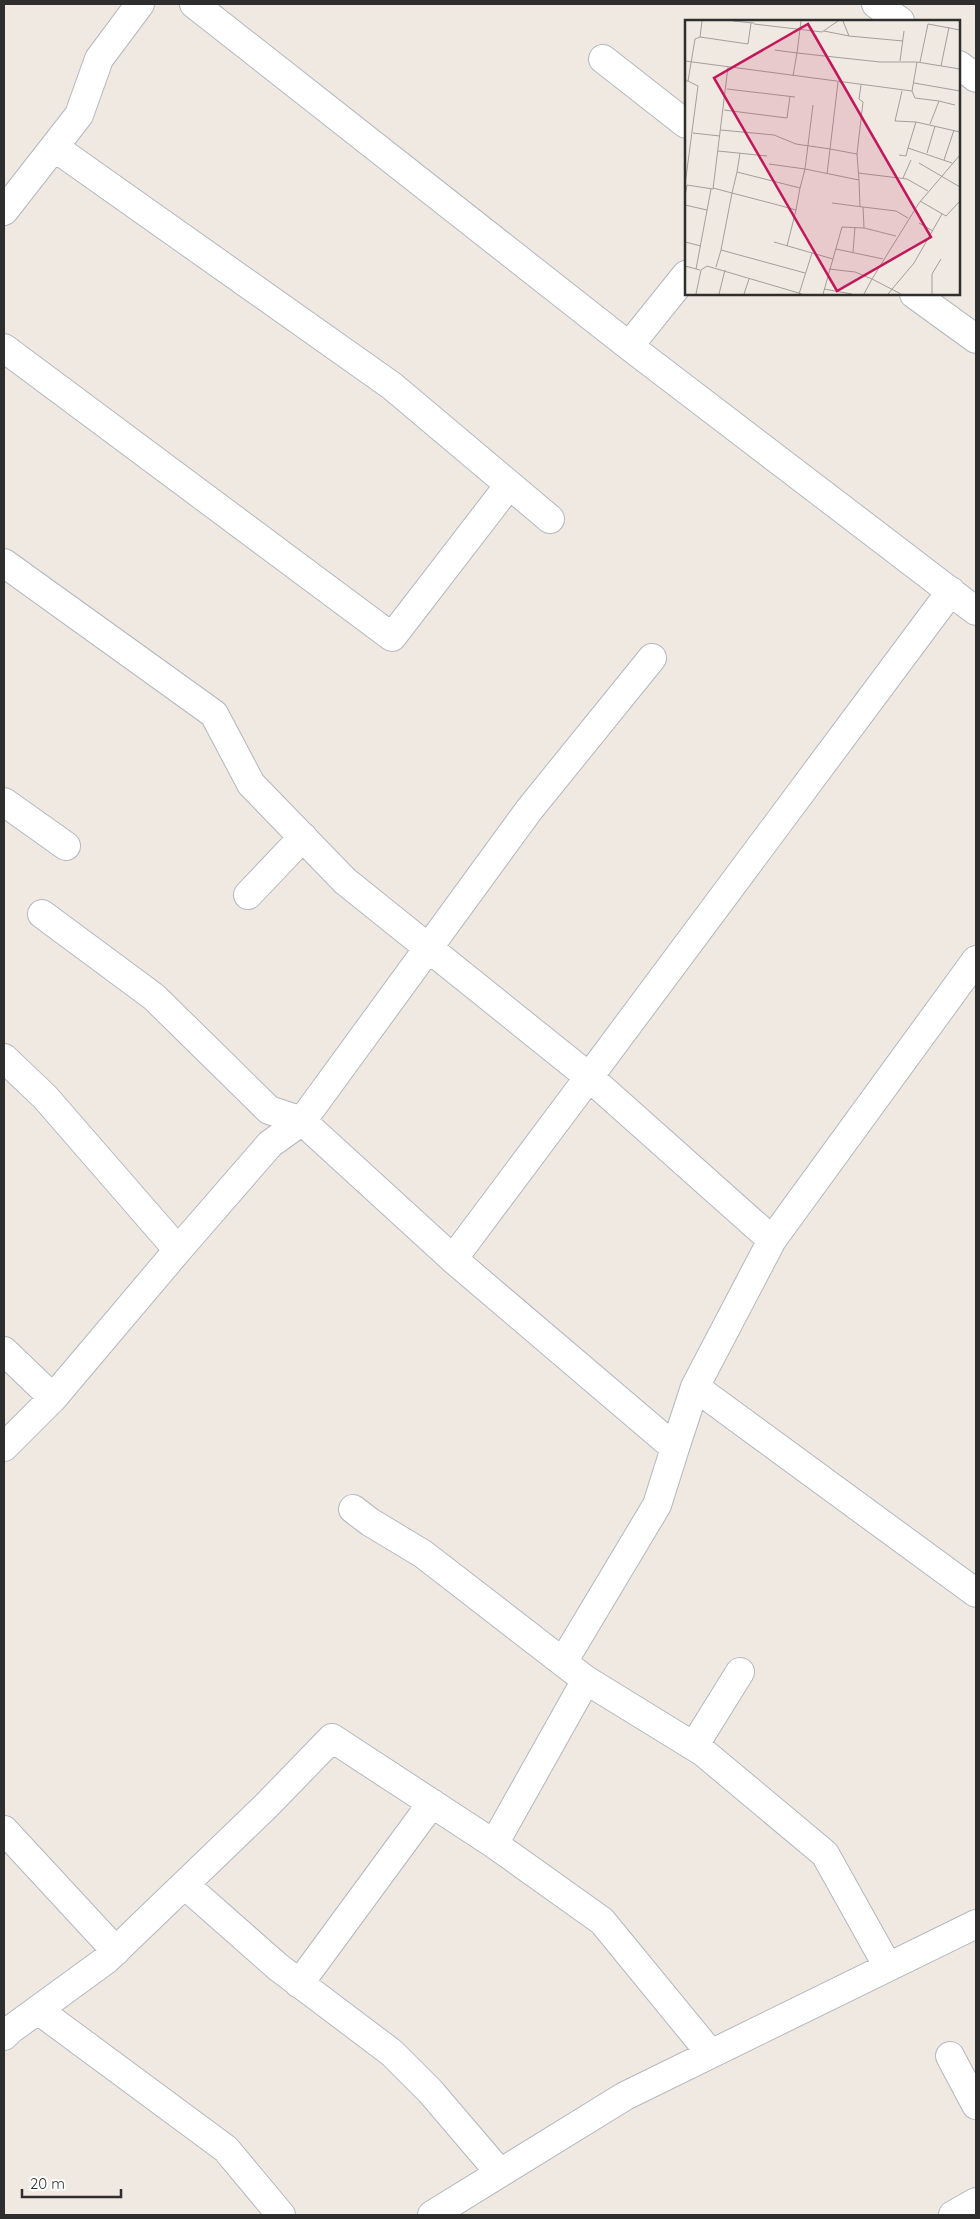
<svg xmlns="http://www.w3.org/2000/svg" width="980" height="2219" font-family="Quicksand,sans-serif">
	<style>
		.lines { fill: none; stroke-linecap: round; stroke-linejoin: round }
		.minor-casing { stroke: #b4b7c1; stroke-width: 30 }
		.minor { stroke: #fff; stroke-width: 28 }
		.inset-road { fill: none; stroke: #a29e99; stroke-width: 1 }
		.view { fill: #c2185b; fill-opacity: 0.15; stroke: #c2185b; stroke-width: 2.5 }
		.inset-edge { fill: none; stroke: #2e2e2e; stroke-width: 2.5 }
	</style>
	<rect width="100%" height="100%" fill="#efe9e1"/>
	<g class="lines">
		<defs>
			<path id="minor" d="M194,4L629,346L976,611
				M876,4L900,21
				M603,59L686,124
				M959,65L976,78
				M54,147L392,386L550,519
				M4,211L79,115L99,59L140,4
				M914,294L976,339
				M629,346L686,275
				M4,348L392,637L509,485
				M4,563L214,714L251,784L345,881L589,1077L951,591
				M652,658L529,810L302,1121L453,1259L675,1448L695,1387L772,1240
				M4,802L66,846
				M248,895L303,837
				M42,914L154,997L269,1110L302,1121L270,1144L178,1250
				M4,1058L45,1097L178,1250L53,1398L4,1351
				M453,1259L589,1077L772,1240L976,960
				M695,1387L976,1593
				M4,1447L53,1398
				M563,1662L657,1505L675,1448
				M586,1680L703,1752L825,1854L888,1967
				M694,1746L740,1672
				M4,1830L116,1951
				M494,1844L602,1921L711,2054
				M185,1885L278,1967L392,2053L430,2091L500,2173
				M299,1984L432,1803
				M38,2010L226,2149L281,2215
				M4,2036L10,2030L106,1960L266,1806L332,1738L494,1844L586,1680L423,1554L370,1522L353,1509
				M950,2056L976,2105
				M432,2215L625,2096L976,1924
				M953,2215L976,2202"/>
		</defs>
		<use href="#minor" class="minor-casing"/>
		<use href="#minor" class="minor"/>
	</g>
	<g transform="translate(685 20)">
		<rect width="275" height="275" fill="#efe9e1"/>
		<path class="inset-road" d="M48,1L69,3M116,1L112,33L195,42H232L275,49M69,4L137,12L153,1M139,11L164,16L158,1M164,16L218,21M15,17L63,24L66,3M90,30L112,33L108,56M0,41L227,71L232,42M215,41L219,11M235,42L243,4L275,10M256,46L264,7M0,61H3L10,19L15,17L17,1M229,63L275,71M42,69L110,77M217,71L210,101L231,102M227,71L230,78L254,81L245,104M254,81L270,85M128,85L120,149L174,160L172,134M39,90L102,98L105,76M36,110L89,115L111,124L145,129L153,62M8,113L35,116M33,131L82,136M242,133L250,106M214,135L221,136L223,128M259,140L269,110M234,143L275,167M267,143L223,128L231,102L275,112M84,144L120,149L115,168M52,152L55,133M173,153L222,159L243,171M142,154L145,129L172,134L178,82L174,79L176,65M218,158L226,140M174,160L175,187M0,165L13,66L3,61M28,168L47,173L93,185L111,190L115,168L52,152L47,173L36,230M0,176L2,165L28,169L43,47M235,181L261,196L275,181M0,185L22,190M178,187L211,191L223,198M234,203L248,211M179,208L211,216M0,222L16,226M89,222L148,239M102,226L111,190M151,229L198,239M168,232L170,207M0,246L15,250M31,247L36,230L120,253M11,249L26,169M144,249L170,252L187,259L179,274M139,269L167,274M11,274L16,250L22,246L117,274M34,274L40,250M59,274L64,259M114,274L127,233M138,274L157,207L179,208L178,187L147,183M203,274L229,243L257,194M216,274L187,259L234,183L275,135M247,274V254L256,239"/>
		<path class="view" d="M123,4L246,217L152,271L29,58Z"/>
		<rect width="275" height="275" class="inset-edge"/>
	</g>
	<rect width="980" height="2219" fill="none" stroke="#2e2e2e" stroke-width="10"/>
	<path d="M22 2189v8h99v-8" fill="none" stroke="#2e2e2e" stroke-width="2.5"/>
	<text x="30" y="2189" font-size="15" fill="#2e2e2e" stroke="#ffffff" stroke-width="4" paint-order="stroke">20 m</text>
</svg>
